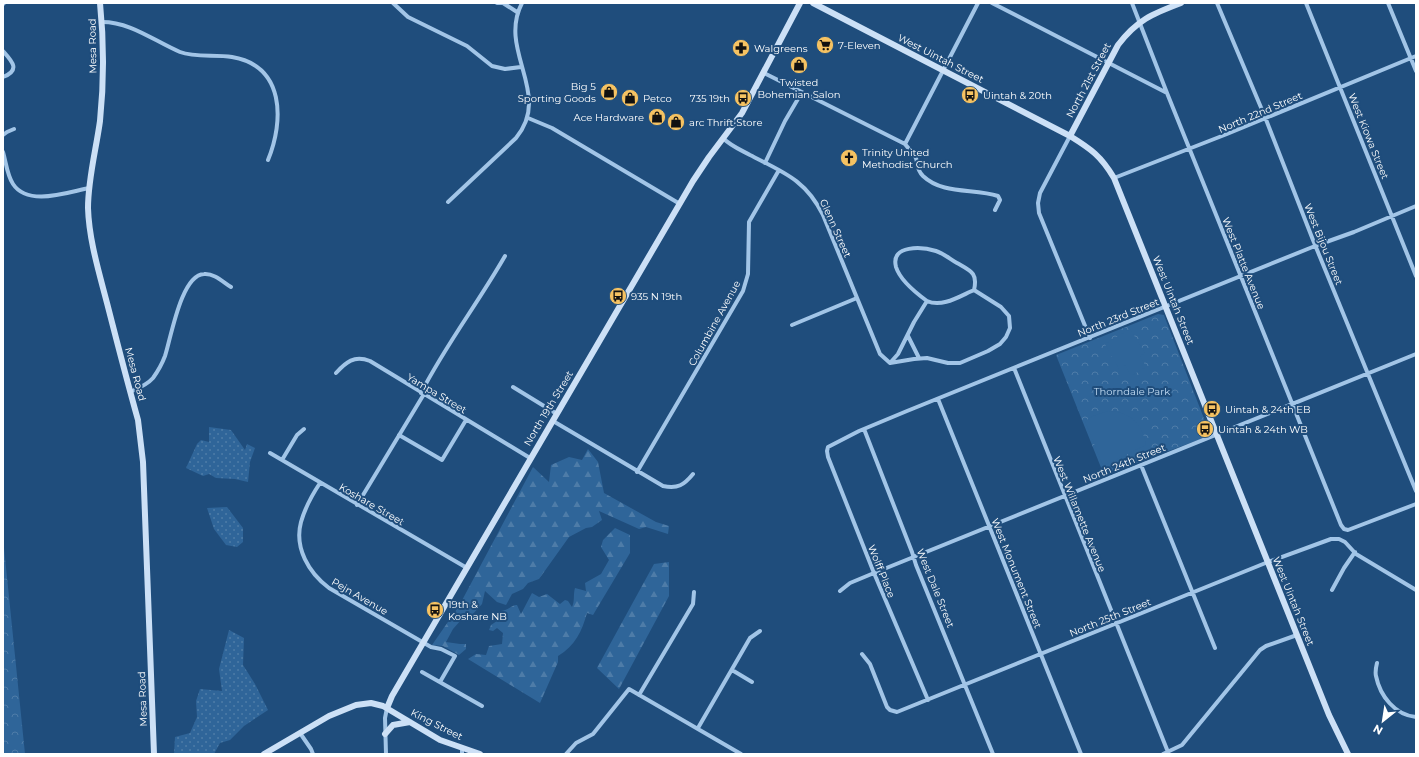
<svg xmlns="http://www.w3.org/2000/svg" width="1419" height="757" font-family="Montserrat,sans-serif">
	<style>
		.grass { fill: url(#grass-dots) }
		.forest { fill: url(#forest-firs) }
		.park { fill: url(#park-crowns) }
		.pitch { fill: #2f6599 }
		.lines { fill: none; stroke-linecap: round; stroke-linejoin: round }
		.street { stroke: #a2c5e7; stroke-width: 4 }
		.secondary { stroke: #cce0f6; stroke-width: 6 }
		.labels { text-anchor: middle; stroke-width: 4; stroke-linejoin: round; paint-order: stroke }
		.poi-label { font-size: 10px; fill: #fff; stroke: #1f4d7c; text-anchor: start }
		.street-label { font-size: 10px; fill: #fff; stroke: #1f4d7c }
		.park-label { font-size: 10px; fill: #c5def5; stroke: #1f4d7c }
	</style>
	<defs>
		<pattern id="grass-dots" width="8" height="8" patternUnits="userSpaceOnUse"><rect width="8" height="8" fill="#2f6599"/><path d="M2 2h.1M6 6h.1" fill="none" stroke="#4e7ca8" stroke-width="1.8" stroke-linecap="round"/></pattern>
		<pattern id="forest-firs" width="22" height="20" patternUnits="userSpaceOnUse"><rect width="22" height="20" fill="#2f6599"/><path d="M5 1l3.5 6h-7zM16 11l3.5 6h-7z" fill="#4e7ca8"/></pattern>
		<pattern id="park-crowns" width="20" height="18" patternUnits="userSpaceOnUse"><rect width="20" height="18" fill="#2f6599"/><path d="M2 6a3 3 0 1 1 6 0M12 15a3 3 0 1 1 6 0" fill="none" stroke="#4e7ca8"/></pattern>
	</defs>
	<rect width="100%" height="100%" fill="#1f4d7c"/>
	<path class="grass" d="M209,427L231,430L245,450L247,444L255,448L250,462L248,482L235,479L216,478L209,474L203,476L186,468L197,444L201,440L209,442Z
		M227,507L243,528V542L237,547L226,545L214,529L207,508Z
		M229,630L244,638L243,665L255,684L268,710L244,726L230,740L220,743L214,754H174L175,737L190,733L197,717L196,701L200,689L222,691L219,669Z"/>
	<path class="forest" d="M588,449L598,462L604,493L656,522L669,526L668,534L646,527L639,529L599,511L602,520L592,527L586,528L569,537L539,579L528,583L523,589L512,594L506,605L497,602L485,591L482,604L471,616L461,620L453,629L446,642L460,644H466V649L459,655L443,646L432,645L459,606L533,467L549,482L551,465L569,457L582,460Z
		M615,528L630,535V553L593,615L587,613C582,631 575,646 558,656V662L540,703L468,659L476,654L486,655L489,646L502,644L503,633L497,628L493,631L489,630L491,625L497,621L498,614L501,611C508,611 511,605 517,605L521,614L532,593L539,597L547,594L560,604L565,600L568,601L572,607C575,601 573,595 575,588L586,591L585,583L601,574L609,560L601,547L603,540Z
		M669,562V596L619,689L597,668L654,564Z"/>
	<path class="park" d="M1158,314L1164,315L1165,318L1210,434L1209,436L1104,475L1056,355Z
		M3,538L25,754H3Z"/>
	<path class="pitch" d="M1130,329L1145,353L1140,356L1146,367L1131,376L1125,365L1119,369L1105,344Z
		M1108,411C1130,411 1143,425 1146,445L1107,464L1102,463L1085,421L1093,416Z"/>
	<g class="lines">
		<path class="street" d="M393,3L408,17L467,46L492,66L505,69L521,67
			M497,3H503
			M503,3L517,12
			M992,3L1167,93
			M1132,3L1167,93L1341,525L1344,529L1348,530L1416,504
			M1217,3L1265,117L1313,240L1416,491
			M1306,3L1416,276
			M1388,3L1416,71
			M3,4L4,3
			M102,22C131,22 154,41 180,52C195,58 216,54 232,57C285,66 284,121 268,160
			M3,51C12,61 21,70 3,77
			M764,73L905,144C908,148 912,152 915,156C919,163 915,168 923,176C943,195 974,188 998,196L1000,200L995,210
			M528,118L552,128L680,204
			M3,135L7,132L14,129
			M1070,136L1040,193L1038,203L1039,213L1090,338
			M724,139C731,146 741,150 750,155C783,172 806,180 823,215L880,354L890,363
			M905,144L978,3
			M3,152C6,162 7,175 13,184C28,207 68,192 89,188
			M765,163L785,121L802,92
			M1114,178L1227,134L1416,56
			M448,202L516,138C553,93 497,51 522,3
			M974,290L1001,307L1009,316L1010,328L1006,337L1000,344L988,351L960,363H948L927,358L914,359L890,363L898,354L914,322L927,301C942,308 960,296 974,290Z
			M927,301C916,293 900,280 896,267C890,244 923,247 936,251C943,253 950,259 957,263C971,271 978,273 974,290
			M792,325L857,298
			M908,336L919,358
			M1014,368L1168,752
			M336,373C346,362 354,355 370,361L530,458
			M513,387L557,414
			M130,392C139,388 147,385 153,378C158,371 162,364 165,356C171,338 181,275 204,274C214,273 223,282 231,287
			M421,393C445,346 478,303 505,256
			M938,399L1081,754
			M553,421L663,486C678,489 684,485 693,474
			M864,429L912,552L916,565L993,754
			M399,435L442,460L466,420
			M270,453L467,568
			M282,460L297,435L304,429
			M1141,465L1215,648
			M637,472L743,291L748,274L749,222L779,170
			M320,483C312,495 305,508 301,522C294,548 309,573 329,588L431,647L441,649L455,656L440,682
			M357,505L424,394
			M1332,590L1344,568L1355,552
			M840,591L850,583L874,573L1416,354
			M862,654L870,664L887,707L890,710L897,712L1268,562L1331,539H1339L1345,542L1356,554L1416,590
			M1377,663C1376,667 1375,672 1376,676C1380,696 1395,715 1416,717
			M732,670L752,682
			M422,672L482,706
			M639,695L693,604L694,592
			M928,700L874,573L828,457L827,451L828,447L859,431L907,411L1315,246L1354,232L1416,206
			M698,728L750,638L760,631
			M300,733L311,749L313,754
			M462,748V754
			M386,754L385,718L387,708
			M566,754L576,743L593,734L629,689L741,754
			M1163,754L1182,745L1260,650L1266,646L1297,635"/>
		<path class="secondary" d="M100,3C104,42 104,82 100,121C96,150 88,179 88,208C89,240 99,272 107,303C117,342 127,381 138,420L143,462L154,754
			M813,3L1070,136C1091,149 1101,156 1114,178L1329,715L1348,754
			M1070,136L1118,45C1137,20 1152,14 1181,3
			M387,708L392,696L693,181L709,157L742,113L800,3
			M385,734L393,725L410,722
			M264,754L329,716L356,705L371,703L383,706L440,740L480,754"/>
	</g>
	<defs>
		<symbol id="supermarket-disc" viewBox="-11 -11 22 22"><circle r="9.5" fill="#f5c262" stroke="#1f4d7c"/><path d="M-6-5.5h2.5l.6 2H6L4.5 2H-2.5L-4.4-4H-6ZM-1.5 3.2a1.3 1.3 0 1 0 .1 0ZM3 3.2a1.3 1.3 0 1 0 .1 0Z" fill="#111"/></symbol>
		<symbol id="pharmacy-disc" viewBox="-11 -11 22 22"><circle r="9.5" fill="#f5c262" stroke="#1f4d7c"/><path d="M-2-6h4v4h4v4h-4v4h-4v-4h-4v-4h4Z" fill="#111"/></symbol>
		<symbol id="shop-disc" viewBox="-11 -11 22 22"><circle r="9.5" fill="#f5c262" stroke="#1f4d7c"/><path d="M-5-2.5h2.3a2.7 3.5 0 0 1 5.4 0H5L5.5 6h-11ZM-1.5-2.5h3a1.5 2.3 0 0 0-3 0Z" fill="#111"/></symbol>
		<symbol id="bus-disc" viewBox="-11 -11 22 22"><circle r="9.5" fill="#f5c262" stroke="#1f4d7c"/><path d="M-5-6H5V4H4V6H2V4H-2V6H-4V4H-5ZM-3.5-4V0h7V-4ZM-3.5 1.2v1.5H-2V1.2ZM2 1.2v1.5H3.5V1.2Z" fill="#111"/></symbol>
		<symbol id="church-disc" viewBox="-11 -11 22 22"><circle r="9.5" fill="#f5c262" stroke="#1f4d7c"/><path d="M-1.2-6h2.4v3.5h3.3v2.4h-3.3V6h-2.4V-.1h-3.3v-2.4h3.3Z" fill="#111"/></symbol>
	</defs>
	<g fill-rule="evenodd">
		<use href="#supermarket-disc" x="815" y="35" width="20" height="20"/>
		<use href="#pharmacy-disc" x="731" y="38" width="20" height="20"/>
		<use href="#shop-disc" x="789" y="55" width="20" height="20"/>
		<use href="#shop-disc" x="599" y="82" width="20" height="20"/>
		<use href="#bus-disc" x="960" y="85" width="20" height="20"/>
		<use href="#shop-disc" x="620" y="88" width="20" height="20"/>
		<use href="#bus-disc" x="733" y="88" width="20" height="20"/>
		<use href="#shop-disc" x="647" y="107" width="20" height="20"/>
		<use href="#shop-disc" x="666" y="112" width="20" height="20"/>
		<use href="#church-disc" x="839" y="148" width="20" height="20"/>
		<use href="#bus-disc" x="608" y="286" width="20" height="20"/>
		<use href="#bus-disc" x="1202" y="399" width="20" height="20"/>
		<use href="#bus-disc" x="1195" y="419" width="20" height="20"/>
		<use href="#bus-disc" x="425" y="600" width="20" height="20"/>
	</g>
	<g class="labels">
		<g class="poi-label">
			<text x="838" y="49">7-Eleven</text>
			<text x="754" y="52">Walgreens</text>
			<text x="799" y="86" text-anchor="middle">Twisted<tspan x="799" dy="12">Bohemian Salon</tspan></text>
			<text x="596" y="90" text-anchor="end">Big 5<tspan x="596" dy="12">Sporting Goods</tspan></text>
			<text x="983" y="99">Uintah &amp; 20th</text>
			<text x="643" y="102">Petco</text>
			<text x="730" y="102" text-anchor="end">735 19th</text>
			<text x="644" y="121" text-anchor="end">Ace Hardware</text>
			<text x="689" y="126">arc Thrift Store</text>
			<text x="862" y="156">Trinity United<tspan x="862" dy="12">Methodist Church</tspan></text>
			<text x="631" y="300">935 N 19th</text>
			<text x="1225" y="413">Uintah &amp; 24th EB</text>
			<text x="1218" y="433">Uintah &amp; 24th WB</text>
			<text x="448" y="608">19th &amp;<tspan x="448" dy="12">Koshare NB</tspan></text>
		</g>
		<g class="street-label">
			<text transform="translate(92 46) rotate(-91)" y="4">Mesa Road</text>
			<text transform="translate(941 58) rotate(27)" y="4">West Uintah Street</text>
			<text transform="translate(1088 80) rotate(-62)" y="4">North 21st Street</text>
			<text transform="translate(1260 112) rotate(-23)" y="4">North 22nd Street</text>
			<text transform="translate(1369 136) rotate(68)" y="4">West Kiowa Street</text>
			<text transform="translate(836 228) rotate(66)" y="4">Glenn Street</text>
			<text transform="translate(1324 244) rotate(68)" y="4">West Bijou Street</text>
			<text transform="translate(1244 263) rotate(68)" y="4">West Platte Avenue</text>
			<text transform="translate(1174 300) rotate(68)" y="4">West Uintah Street</text>
			<text transform="translate(1118 317) rotate(-22)" y="4">North 23rd Street</text>
			<text transform="translate(714 323) rotate(-61)" y="4">Columbine Avenue</text>
			<text transform="translate(136 374) rotate(75)" y="4">Mesa Road</text>
			<text transform="translate(437 393) rotate(31)" y="4">Yampa Street</text>
			<text transform="translate(548 408) rotate(-59)" y="4">North 19th Street</text>
			<text transform="translate(1124 463) rotate(-22)" y="4">North 24th Street</text>
			<text transform="translate(372 504) rotate(30)" y="4">Koshare Street</text>
			<text transform="translate(1080 514) rotate(68)" y="4">West Willamette Avenue</text>
			<text transform="translate(882 571) rotate(68)" y="4">Wolff Place</text>
			<text transform="translate(1017 573) rotate(68)" y="4">West Monument Street</text>
			<text transform="translate(936 588) rotate(68)" y="4">West Dale Street</text>
			<text transform="translate(360 596) rotate(30)" y="4">Pejn Avenue</text>
			<text transform="translate(1294 601) rotate(68)" y="4">West Uintah Street</text>
			<text transform="translate(1110 617) rotate(-22)" y="4">North 25th Street</text>
			<text transform="translate(142 699) rotate(-92)" y="4">Mesa Road</text>
			<text transform="translate(437 724) rotate(27)" y="4">King Street</text>
		</g>
		<g class="park-label">
			<text x="1132" y="395">Thorndale Park</text>
		</g>
	</g>
	<rect width="1419" height="757" fill="none" stroke="#ffffff" stroke-width="8"/>
	<g transform="translate(1383 721) rotate(210)" stroke="#1f4d7c" stroke-width="3" paint-order="stroke">
	<path d="M0-3L7 15L0 10L-7 15Z" fill="#ffffff"/>
	<text y="-6" font-size="11" font-weight="bold" text-anchor="middle" fill="#ffffff">N</text>
	</g>
</svg>
